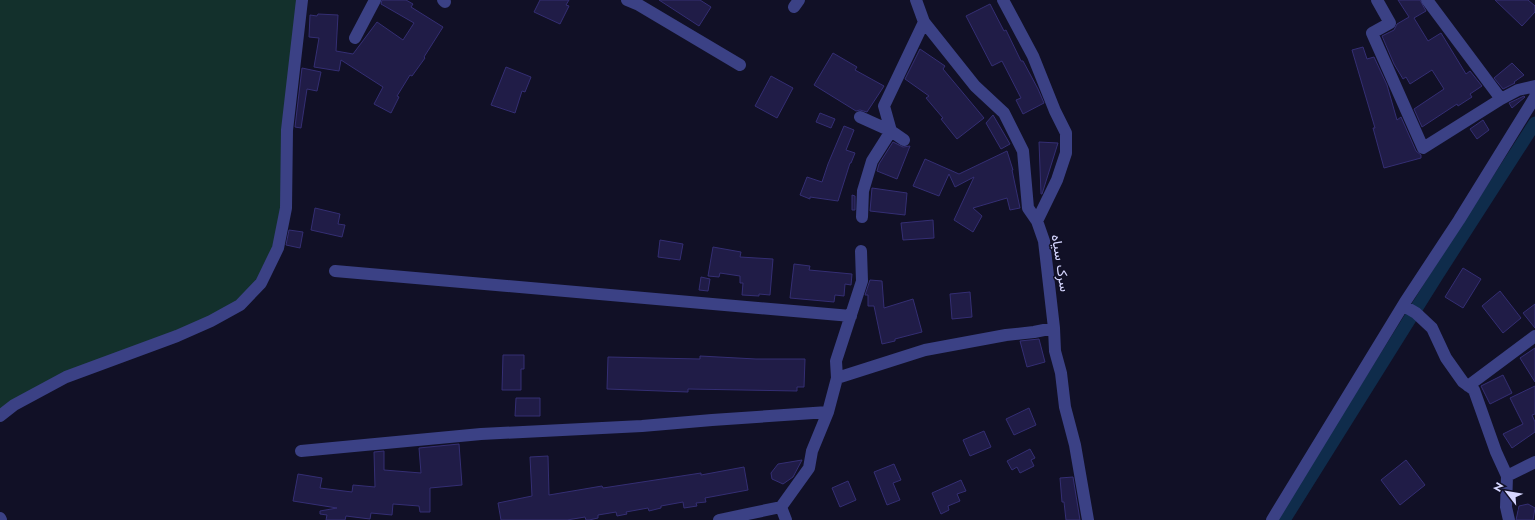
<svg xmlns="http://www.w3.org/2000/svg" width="1535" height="520" font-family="Jost,Vazirmatn,sans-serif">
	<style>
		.green { fill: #13302c }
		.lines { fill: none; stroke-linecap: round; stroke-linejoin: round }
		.canal { stroke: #0f2c4b; stroke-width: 13 }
		.building { fill: #201c47; stroke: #342e73 }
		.minor { stroke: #3b4185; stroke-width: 12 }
		.labels { text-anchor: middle; stroke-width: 3; stroke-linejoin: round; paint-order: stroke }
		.street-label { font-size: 14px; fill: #d6d6ff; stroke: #111026 }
	</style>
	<rect width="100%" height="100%" fill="#111026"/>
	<path class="green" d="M0,0H302L278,248L240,305L66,377L0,416Z"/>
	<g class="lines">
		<path class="canal" d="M1284,520L1436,277L1535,123"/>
	</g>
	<path class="building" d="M382,0H406L413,4L411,7L443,27L424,57L425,58L412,76L410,75L397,96L399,97L391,113L374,104L383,87L341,60L339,71L314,67L319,38L309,37L310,15L317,16L318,14L338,15L336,51L353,54L377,22L403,40L414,23L381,4Z
		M540,0H569L566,5L569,6L560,24L534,12Z
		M659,0H700L711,7L699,26Z
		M1398,0H1420L1426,11L1414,18L1428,41L1441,33L1466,74L1470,71L1482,86L1470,94L1472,97L1458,106L1457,104L1422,127L1414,109L1444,89L1432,70L1410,84L1406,77L1403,79L1394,64L1382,36L1394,30L1397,24L1409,17Z
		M1495,0H1528L1535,6V12L1522,26Z
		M990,4L1004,31L1006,30L1021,61H1023L1038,89L1044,103L1023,114L1016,100L1021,98L1002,61L992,66L966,16Z
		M1363,47L1367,59L1374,57L1387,85L1397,120L1401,117L1416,151L1421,155V158L1384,168L1373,128H1375L1352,50Z
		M920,49L945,66L943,69L984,118L957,139L941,119L943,118L926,98L929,96L905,79Z
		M833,53L857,67L855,70L884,86L867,112L860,110L856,111L814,85Z
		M1512,63L1524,75L1514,82L1515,83L1503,89L1494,78Z
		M506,67L531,77L525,92L522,91L515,113L491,105Z
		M302,68L321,72L317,91L307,89L301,128L295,127Z
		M771,76L793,88L777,118L755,106Z
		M1524,96L1525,97L1512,108L1509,103Z
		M820,113L835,119L831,128L816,122Z
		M993,115L1010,144L1001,149L986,123Z
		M1483,120L1489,130L1477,139L1470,129Z
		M844,126L854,130L846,150L855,153L851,163H850L838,201L810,197V199L800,195L807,177L822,182L828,164Z
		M893,142L903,147L910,146L897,179L877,171L879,164Z
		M1039,142L1058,143L1042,194H1041Z
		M1007,151L1013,170H1012L1020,208L1010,210L1007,198L973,208L982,216L973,232L954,220L974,177L955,187L949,174L939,196L913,186L925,159L959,174Z
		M872,188L907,193L905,215L870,211Z
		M852,195L855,196V210H852Z
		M315,208L340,214L338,224L345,225L342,237L311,230Z
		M933,220L934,238L903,240L901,223Z
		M289,230L303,232L300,248L286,245Z
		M660,240L683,244L680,260L658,257Z
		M713,247L741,252L740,257L773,259L770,295L759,294V296L742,295L743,283H740V276L720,273L719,277L708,276Z
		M794,264L810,266L809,270L852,274L851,285L845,284L844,296L835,295L834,302L790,298Z
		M1463,268L1481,279L1463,308L1445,297Z
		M701,277L710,279L708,291L699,290Z
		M870,280L882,281L884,308L913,299L922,332L895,339V341L882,344L874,306H868V295H865Z
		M1500,291L1521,318L1503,333L1482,306Z
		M970,292L972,317L952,319L950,294Z
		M1535,304V328L1523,313Z
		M1039,339L1045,362L1027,367L1020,341Z
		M1535,348V382L1520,358Z
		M503,355H524V369H521V390H502Z
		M700,356L756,359H805L804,387H797V391L688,389V392L607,389L608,357L700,359Z
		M1503,375L1512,393L1490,404L1481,386Z
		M1535,386V414L1532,415L1535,422V432L1512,448L1503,434L1523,424L1510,398Z
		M516,398H540V416H515Z
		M1029,408L1036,425L1014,435L1006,419Z
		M984,431L991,447L970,456L963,440Z
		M459,444L462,485L430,488V512H420L419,506L393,504L392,515L371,513L370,519L346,516L345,520H326L327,515L320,514V511L337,508L293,501L298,474L322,478L320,488L352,492L353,485L375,487L374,452L384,451V470L421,473L419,448Z
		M1030,449L1035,458L1031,460L1034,466L1020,473L1017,467L1012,470L1007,461Z
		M548,456L549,495L602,486L603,488L701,473V475L744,467L748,490L705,498L706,502L696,503L697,506L684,508L683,502L661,506V508L649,511L648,508L626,512L627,514L617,516L616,512L598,515V518L589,520H586L585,517L567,520H501L498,503L532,496L530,457Z
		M802,460L793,477L783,484L772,479L771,473L778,464Z
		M1406,460L1425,485L1400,505L1381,480Z
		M894,464L901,480L893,483L900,500L887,505L874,472Z
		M1073,477L1080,520H1066L1064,502H1062L1060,478Z
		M961,480L966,491L957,494L960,501L948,506L949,510L941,514L932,493Z
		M848,481L856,500L840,507L832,488Z
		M1528,504L1535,508L1533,520H1516L1519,506Z"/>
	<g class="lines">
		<path class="minor" d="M443,0L445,2
			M627,0L639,5L740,65
			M916,0L924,22L975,86L1004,113L1023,151L1028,208L1037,221L1044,241L1054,328L1055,351L1061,373L1065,407L1075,445L1088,520
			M1003,0L1033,56L1055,111L1066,133V153L1057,180L1037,221
			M1377,0L1390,23L1372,33L1423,148L1501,99L1518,90L1535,86
			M1427,0L1501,99
			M794,7L799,0
			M355,38L375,0
			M860,117L891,131L904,140
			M862,217L863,191L872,161L891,131L884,106L924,22
			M335,271L851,316
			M1404,306L1416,313L1432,328L1446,358L1463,382L1474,390L1496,452L1507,476L1506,507L1509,520
			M837,378L836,361L862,281L861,251
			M1468,386L1535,336
			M0,416L14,405L66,377L177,336L211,321L240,305L261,283L278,248L286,208L287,130L302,0
			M301,451L481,434L642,426L712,420L828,412
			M1507,476L1535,462
			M781,507L786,520
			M0,518L1,520
			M719,520L781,507L809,468L812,451L828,412L837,378L925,350L1006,335L1034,332L1054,328
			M1272,520L1405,302L1459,220L1535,97"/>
	</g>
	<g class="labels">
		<g class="street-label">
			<text transform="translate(1061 263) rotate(81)" y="5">سرک سیاه</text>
		</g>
	</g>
	<g transform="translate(1507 492) rotate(301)" stroke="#111026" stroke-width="3" paint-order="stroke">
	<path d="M0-3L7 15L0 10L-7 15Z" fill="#d6d6ff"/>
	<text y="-6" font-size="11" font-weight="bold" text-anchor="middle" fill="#d6d6ff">N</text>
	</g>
</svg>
